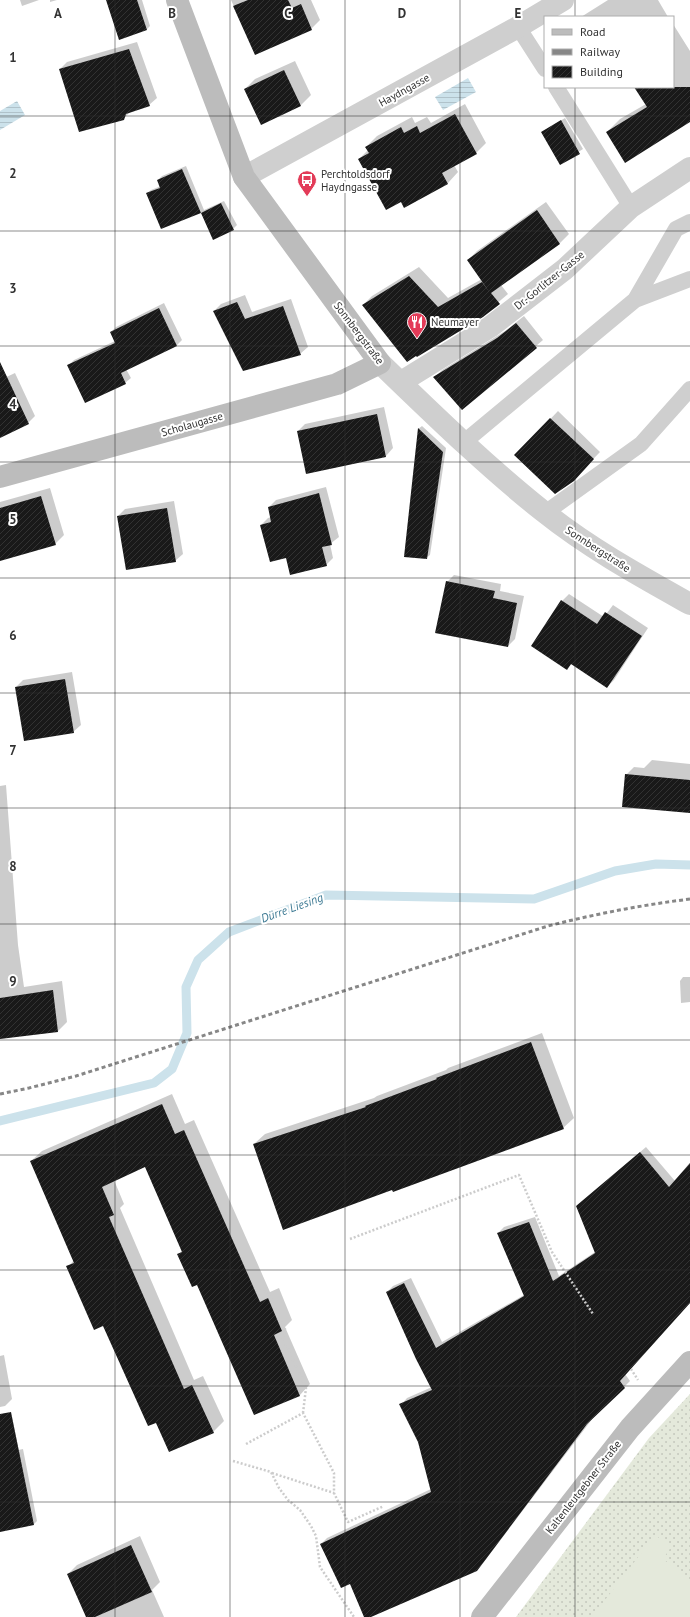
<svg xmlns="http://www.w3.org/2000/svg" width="690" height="1617" font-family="'PT Sans',sans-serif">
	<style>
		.grass { fill: url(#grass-dots) }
		.pitch { fill: #e4e9db }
		.water { fill: url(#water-rules) }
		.shadow { fill: #0003 }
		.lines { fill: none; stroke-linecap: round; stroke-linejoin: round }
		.stream { stroke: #cce2eb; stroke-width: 9 }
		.building { fill: url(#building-hatch) }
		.path { stroke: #ccc; stroke-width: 2.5; stroke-dasharray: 2 2; stroke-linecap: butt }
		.service { stroke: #cfcfcf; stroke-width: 16 }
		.minor { stroke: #cfcfcf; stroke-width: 22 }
		.secondary { stroke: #bcbcbc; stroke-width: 22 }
		.rail { stroke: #878787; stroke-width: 3; stroke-dasharray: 4 3; stroke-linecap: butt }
		.grid { fill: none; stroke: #323232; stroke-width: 1; stroke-opacity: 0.55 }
		.labels { text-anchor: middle; stroke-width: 4; stroke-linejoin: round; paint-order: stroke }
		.street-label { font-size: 11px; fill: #323232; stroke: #fff }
		.poi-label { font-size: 11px; fill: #323232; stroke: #fff; text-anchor: start }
		.water-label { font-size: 12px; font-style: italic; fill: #407c95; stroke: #fff }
		.grid-label { font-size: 13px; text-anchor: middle; font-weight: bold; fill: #323232; stroke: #fff; stroke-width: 4; stroke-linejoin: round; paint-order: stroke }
	</style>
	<defs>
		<pattern id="grass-dots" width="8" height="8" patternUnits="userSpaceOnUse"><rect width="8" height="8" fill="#e4e9db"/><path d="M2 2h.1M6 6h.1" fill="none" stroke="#c4c8bc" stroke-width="1.8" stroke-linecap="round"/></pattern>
		<pattern id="water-rules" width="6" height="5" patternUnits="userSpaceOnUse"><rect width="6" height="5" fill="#cce2eb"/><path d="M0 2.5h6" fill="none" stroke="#b0c2ca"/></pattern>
		<pattern id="building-hatch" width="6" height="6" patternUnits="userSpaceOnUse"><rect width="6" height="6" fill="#191919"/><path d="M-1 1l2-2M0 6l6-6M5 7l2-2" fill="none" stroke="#323232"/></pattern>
	</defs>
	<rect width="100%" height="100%" fill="#fff"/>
	<path class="grass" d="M690,1394V1617H516L649,1438Z"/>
	<path class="pitch" d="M655,1535L671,1547L663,1559L690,1580V1617H592Z"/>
	<path class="water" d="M468,78L476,92L443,110L435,97Z
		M17,101L25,115L0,130V111Z"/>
	<path class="shadow" d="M20,0H39L22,6Z
		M50,0H57L50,2Z
		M107,0H142L150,26L147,29L119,39Z
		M231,0H311L320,20L311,29L256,54Z
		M608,0H658L668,17H581Z
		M673,24L690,51V121L607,132L620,119L646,104L635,87H673Z
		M137,42L157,98L149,105L131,111L123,119L60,69L67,62Z
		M295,61L311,95L301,105L245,89L255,79Z
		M465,104L486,143L476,153L454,165L458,172L448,183L405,207L401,200L359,159L368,150L366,147L377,136L412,117L415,123L427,117L431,123Z
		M565,118L583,149L560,164L542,132Z
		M186,166L204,210L224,201L237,225L233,229L214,238L201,212L161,228L147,193L151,190L161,186L158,180L162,176Z
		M546,202L569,234L560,243L501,285L508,294L482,316L363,305L372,296L419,267L448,298L482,279L468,260L477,251Z
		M245,295L252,312L291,299L308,347L300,354L214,311L221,304Z
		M164,303L182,340L177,345L126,369L131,378L125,383L68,366L74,360L115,341L111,332L116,327Z
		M524,316L543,340L462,409L435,377L442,370L505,331Z
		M15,373L35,416L28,423L0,437V380Z
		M384,407L393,448L386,456L298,431L305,424Z
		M558,411L600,452L573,480L516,455Z
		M422,426L446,448L430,555L426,558L418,429Z
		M326,487L339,537L330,544L333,558L326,565L286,556L261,525L268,518L271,517L269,507L276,500Z
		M50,488L64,535L55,544L0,560V502Z
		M174,501L183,554L175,561L118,516L125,509Z
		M454,575L501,584L500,591L524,596L515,639L508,646L447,582Z
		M569,594L604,617L613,605L648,628L614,680L607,687L572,664L567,668L562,601Z
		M72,672L81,725L73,732L16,687L23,680Z
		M652,760L690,764V812L626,775L634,767L644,768Z
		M6,785L18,945L24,987L62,981L67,1022L58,1031L0,1038V786Z
		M683,977H690V1002L681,1003L680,981Z
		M542,1033L574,1118L563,1128L393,1189L254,1144L265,1134L374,1098L377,1096L446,1070L448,1068Z
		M172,1094L185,1124L194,1120L270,1292L279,1288L292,1320L285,1327L310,1384L300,1395L255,1414L198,1283L179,1254L183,1250L146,1166L114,1180L124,1204L120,1208L194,1380L203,1376L224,1421L213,1432L156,1422L105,1328L68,1267L74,1260L31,1161L42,1151Z
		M646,1147L675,1181L690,1165V1303L625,1374L630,1381L593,1418L483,1563L477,1570L369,1617H365L350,1583L321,1544L327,1538L431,1489L419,1442L401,1405L407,1398L432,1387L387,1292L393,1286L411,1278L442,1342L524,1295L498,1233L504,1227L535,1217L559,1276L595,1252L577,1206Z
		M4,1355L12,1399L5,1406L0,1407V1356Z
		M23,1449L37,1521L34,1524L0,1531V1454Z
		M140,1536L160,1582L152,1590L164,1617H88L68,1574L77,1565Z"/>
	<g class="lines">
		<path class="stream" d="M0,1121L154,1083L172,1069L187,1033L186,987L198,960L229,932L326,895L534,899L615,871L656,864L690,865"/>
	</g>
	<path class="building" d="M106,0H137L147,30L119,40Z
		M248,0H288L292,8L301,4L312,30L255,55L233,6Z
		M129,49L150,106L126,114L124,120L79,132L59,69Z
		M284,70L301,106L261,125L244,89Z
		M634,87H690V122L625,163L606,132L647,107Z
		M455,114L477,154L442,173L448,184L404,208L401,202L386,210L358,159L369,153L365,147L401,127L404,133L417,126L420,133Z
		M561,120L580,154L560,165L541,132Z
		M182,169L201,213L161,229L146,193L160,188L157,180Z
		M221,203L234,230L213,240L201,213Z
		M537,210L560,244L491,293L500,304L483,317L417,357L416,356L407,362L362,305L409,276L438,307L482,282L490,293L467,260Z
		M237,302L245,319L283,306L301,355L243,371L213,311Z
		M159,308L177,346L121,373L126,384L85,403L67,365L115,343L110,332Z
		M516,323L537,348L462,410L433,377L497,338Z
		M0,362L29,424L0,438Z
		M377,414L386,457L306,474L297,431Z
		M550,418L594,459L574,481L555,494L514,455Z
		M418,428L443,452L427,559L404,557Z
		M319,493L332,545L322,547L327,566L290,575L286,558L270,562L260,525L271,522L268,507Z
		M41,496L56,545L0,561V508Z
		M167,508L176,562L126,570L117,516Z
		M446,581L495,591L493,598L517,603L508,647L435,633Z
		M561,600L597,624L605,612L642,636L607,688L571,664L567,670L531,646Z
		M65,679L74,733L24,741L15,687Z
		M625,774L690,780V813L622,807Z
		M53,990L58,1032L0,1039V998Z
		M531,1042L564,1129L393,1192L392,1190L283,1230L253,1144L366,1107L365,1106L437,1079L436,1078Z
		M162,1104L175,1134L184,1130L260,1302L268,1298L282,1331L274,1335L300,1396L254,1415L197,1285L192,1287L177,1254L182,1252L145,1167L102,1187L114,1215L109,1217L184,1389L192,1385L214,1433L169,1452L156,1423L148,1426L103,1326L94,1330L66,1266L74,1263L30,1161Z
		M640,1152L669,1187L690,1163V1303L620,1381L625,1388L587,1424L477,1571L371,1617H364L350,1584L341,1588L320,1544L431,1492L418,1442L399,1404L432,1390L416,1359L386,1292L404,1283L436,1348L524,1296L497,1233L529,1222L553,1281L595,1253L576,1206Z
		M11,1412L34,1525L0,1532V1414Z
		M131,1545L152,1592L95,1617H86L67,1574Z"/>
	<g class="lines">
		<path class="path" d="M350,1239L519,1175L552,1252L593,1314
			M261,1288L270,1295L285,1329L283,1338L306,1388L303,1413
			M631,1369L638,1380
			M246,1444L303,1413L334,1473V1493L348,1522L384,1506
			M233,1461L271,1472L279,1488L288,1500L300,1510L311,1526L316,1536L320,1567L354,1617
			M272,1473L334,1493"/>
		<path class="service" d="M518,27L545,69
			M556,87L631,207
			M635,300L690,279
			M463,443L635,300L676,229L690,222
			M545,513L641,444L690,389"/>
		<path class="minor" d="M244,177L518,27L563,0
			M380,363C433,414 486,466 544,512C589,548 640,576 690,604
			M401,382L490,327L565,269L631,207L690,168"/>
		<path class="secondary" d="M0,477L337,384L380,363L244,177L177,0
			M482,1617L630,1428L690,1362"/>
		<path class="rail" d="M0,1094L29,1088L76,1076L548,926C595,914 642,905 690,899"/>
	</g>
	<path class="grid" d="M115,0V1617M230,0V1617M345,0V1617M460,0V1617M575,0V17M575,87V1617M0,116H690M0,231H690M0,346H690M0,462H690M0,578H690M0,693H690M0,808H690M0,924H690M0,1040H690M0,1155H690M0,1270H690M0,1386H690M0,1502H690"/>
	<defs>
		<symbol id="bus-pin" viewBox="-11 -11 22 30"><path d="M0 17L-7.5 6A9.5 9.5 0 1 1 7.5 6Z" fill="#e33b58" stroke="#fff"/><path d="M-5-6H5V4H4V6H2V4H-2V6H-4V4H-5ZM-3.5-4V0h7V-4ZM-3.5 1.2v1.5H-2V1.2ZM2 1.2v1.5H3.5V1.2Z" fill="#fff"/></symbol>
		<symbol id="restaurant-pin" viewBox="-11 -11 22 30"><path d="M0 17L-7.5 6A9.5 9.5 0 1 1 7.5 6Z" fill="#e33b58" stroke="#fff"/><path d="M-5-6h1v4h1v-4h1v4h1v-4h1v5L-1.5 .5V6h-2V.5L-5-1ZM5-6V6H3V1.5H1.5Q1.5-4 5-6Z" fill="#fff"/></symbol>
	</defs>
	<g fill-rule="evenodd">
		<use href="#bus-pin" x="296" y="169" width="22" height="30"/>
		<use href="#restaurant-pin" x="406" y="311" width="22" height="30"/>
	</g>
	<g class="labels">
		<g class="street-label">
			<text transform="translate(404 90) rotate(-29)" y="4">Haydngasse</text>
			<text transform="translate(549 280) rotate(-39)" y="4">Dr.-Gorlitzer-Gasse</text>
			<text transform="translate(359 333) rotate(53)" y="4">Sonnbergstraße</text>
			<text transform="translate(192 424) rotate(-16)" y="4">Scholaugasse</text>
			<text transform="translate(598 549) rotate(33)" y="4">Sonnbergstraße</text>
			<text transform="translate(583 1487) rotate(-52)" y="4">Kaltenleutgebner Straße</text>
		</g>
		<g class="poi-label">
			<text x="321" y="178">Perchtoldsdorf<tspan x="321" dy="13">Haydngasse</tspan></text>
			<text x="431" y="326">Neumayer</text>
		</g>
		<g class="water-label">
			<text transform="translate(292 908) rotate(-20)" y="4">Dürre Liesing</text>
		</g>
	</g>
	<g class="grid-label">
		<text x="58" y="18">A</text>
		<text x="172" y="18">B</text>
		<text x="288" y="18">C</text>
		<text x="402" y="18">D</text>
		<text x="518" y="18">E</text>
		<text x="13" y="62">1</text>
		<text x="13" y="178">2</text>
		<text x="13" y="293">3</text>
		<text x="13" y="409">4</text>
		<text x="13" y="524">5</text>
		<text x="13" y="640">6</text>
		<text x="13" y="755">7</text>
		<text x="13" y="871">8</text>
		<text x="13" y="986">9</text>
	</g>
	<rect x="544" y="16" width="130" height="72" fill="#ffffff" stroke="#adadad"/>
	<rect x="552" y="29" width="20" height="6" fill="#bcbcbc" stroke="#adadad"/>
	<text x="580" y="36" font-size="12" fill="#323232">Road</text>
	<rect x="552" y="49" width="20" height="6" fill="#878787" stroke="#adadad"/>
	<text x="580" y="56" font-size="12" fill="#323232">Railway</text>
	<rect x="552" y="66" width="20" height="12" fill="url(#building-hatch)" stroke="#adadad"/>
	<text x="580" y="76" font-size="12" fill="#323232">Building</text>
</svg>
